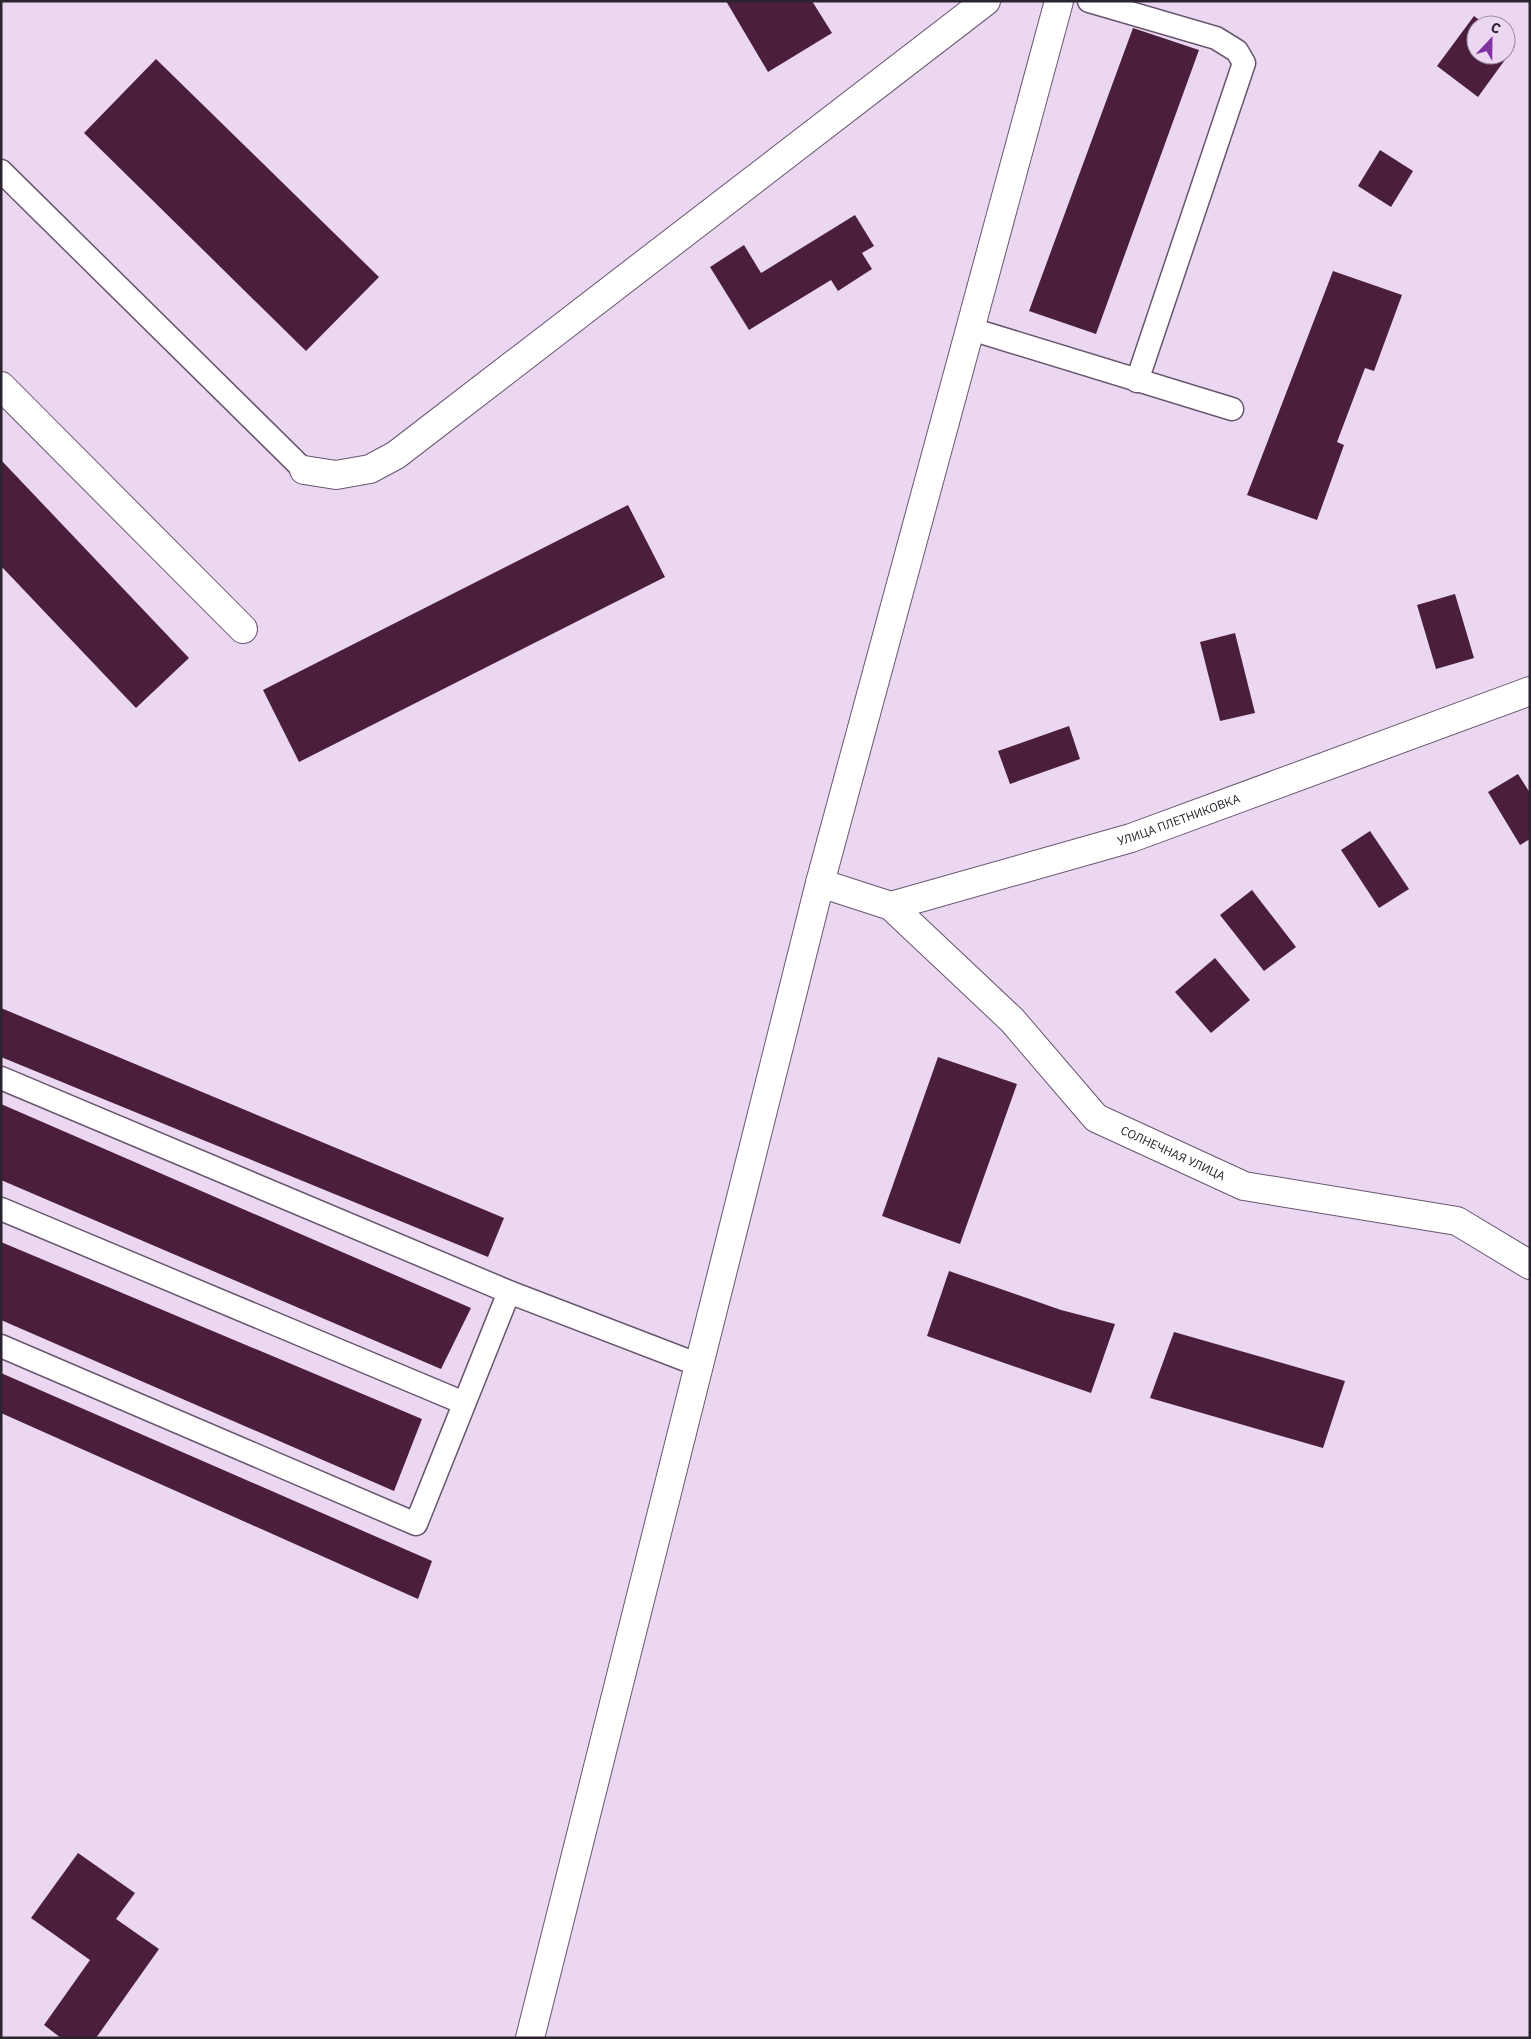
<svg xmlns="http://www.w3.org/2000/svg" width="1531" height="2039" font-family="'IBM Plex Sans',sans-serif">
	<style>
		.building { fill: #4b1f3b }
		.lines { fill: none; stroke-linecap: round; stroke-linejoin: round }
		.service-casing { stroke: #68566e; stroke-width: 25 }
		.minor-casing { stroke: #68566e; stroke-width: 30 }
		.service { stroke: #fff; stroke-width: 22 }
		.minor { stroke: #fff; stroke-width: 28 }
		.labels { text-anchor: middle; stroke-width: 5; stroke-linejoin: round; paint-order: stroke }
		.street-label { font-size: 12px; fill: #2b232d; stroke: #ecd7f3 }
	</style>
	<rect width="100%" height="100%" fill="#ecd7f3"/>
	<path class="building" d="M726,1H812L832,33L768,72Z
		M1474,16L1486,25H1476V55H1506V40L1515,46L1478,97L1437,66Z
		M1133,28L1199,50L1096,334L1029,311Z
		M156,59L379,277L306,351L84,133Z
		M1380,150L1413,171L1391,207L1358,186Z
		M855,215L874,246L862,253L872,269L838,291L831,280L749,330L710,267L744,245L761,273Z
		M1333,271L1402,295L1374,371L1365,368L1337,442L1344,445L1317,520L1247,495Z
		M1,460L189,658L136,708L1,566Z
		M628,505L665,577L299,762L263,690Z
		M1455,594L1474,658L1436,669L1417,605Z
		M1235,633L1255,713L1220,721L1200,642Z
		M1069,726L1080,759L1010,784L998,751Z
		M1518,774L1530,793V839L1520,845L1488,792Z
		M1370,831L1409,889L1379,908L1341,850Z
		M1252,890L1296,947L1264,971L1220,915Z
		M1215,958L1250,1000L1211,1033L1175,992Z
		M1,1008L504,1218L488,1257L1,1057Z
		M938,1057L1017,1084L960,1244L882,1216Z
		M1,1104L471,1308L441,1369L1,1180Z
		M1,1242L422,1419L394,1491L1,1320Z
		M949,1271L1061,1310L1115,1324L1091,1393L927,1336Z
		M1174,1332L1345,1381L1323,1448L1150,1398Z
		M1,1373L432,1561L418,1599L1,1413Z
		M78,1853L135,1893L116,1919L159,1949L96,2038H61L44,2025L90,1960L31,1918Z"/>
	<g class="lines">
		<defs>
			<path id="service" d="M1089,1L1216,38L1237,51L1244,63L1137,381
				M1,171L304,470
				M971,329L1232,409
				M1,1078L509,1292L699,1365
				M1,1209L464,1403
				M1,1346L416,1524L509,1292"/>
			<g id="minor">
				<path d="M1,386L243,629"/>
				<path d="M304,470L336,475L370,469L396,455L986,1"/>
				<path id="s1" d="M820,883L891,906L1131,838L1530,691"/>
				<path id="s2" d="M891,906L1012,1020L1096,1118L1244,1186L1457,1221L1530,1265"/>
				<path d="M530,2038L820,883L1059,1"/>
			</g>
		</defs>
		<use href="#service" class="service-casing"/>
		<use href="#minor" class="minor-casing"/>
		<use href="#service" class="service"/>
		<use href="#minor" class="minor"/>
	</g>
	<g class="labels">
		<g class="street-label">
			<text dy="4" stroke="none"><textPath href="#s1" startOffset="375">УЛИЦА ПЛЕТНИКОВКА</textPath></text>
			<text dy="4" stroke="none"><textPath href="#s2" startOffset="380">СОЛНЕЧНАЯ УЛИЦА</textPath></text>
		</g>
	</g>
	<rect width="1531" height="2039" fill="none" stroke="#2b232d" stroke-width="5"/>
	<g transform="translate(1491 40) rotate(22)"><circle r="24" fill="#ecd7f3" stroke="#9f8fa4"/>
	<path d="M0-4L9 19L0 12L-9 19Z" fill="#8132a2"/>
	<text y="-8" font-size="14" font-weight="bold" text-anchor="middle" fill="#2b232d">С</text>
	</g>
</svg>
